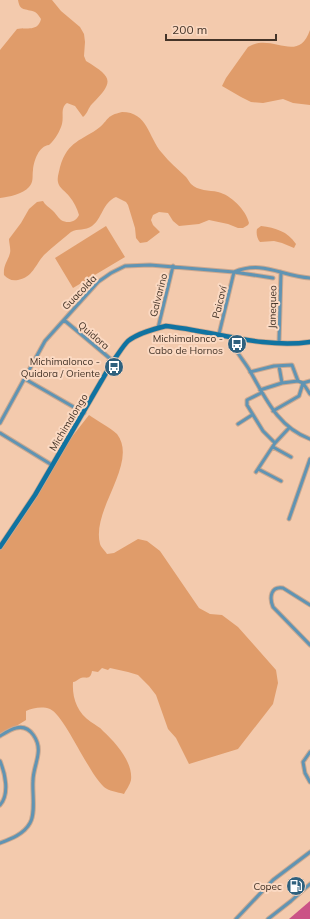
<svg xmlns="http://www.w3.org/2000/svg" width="310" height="919" font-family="Mulish,sans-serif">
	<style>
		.green { fill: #e09c6a }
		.water { fill: #cb5386 }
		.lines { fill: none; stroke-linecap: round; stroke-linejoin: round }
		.minor-casing { stroke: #cca990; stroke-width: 5 }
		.secondary-casing { stroke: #cca990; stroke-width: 6 }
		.minor { stroke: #6094b3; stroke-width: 3 }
		.secondary { stroke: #1073a1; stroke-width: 4.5 }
		.labels { text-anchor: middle; stroke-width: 4; stroke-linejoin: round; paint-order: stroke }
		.street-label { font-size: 10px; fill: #443428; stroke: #fbd9c2 }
		.poi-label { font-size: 10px; fill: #443428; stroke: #fbd9c2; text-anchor: end }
	</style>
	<rect width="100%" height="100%" fill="#f3caad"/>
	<path class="green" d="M18,0H52L61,11L80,27L84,34L85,42L84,56L86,61C112,77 115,81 92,104C88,108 88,113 83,117L75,106L67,103C60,108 64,116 62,124C60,131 55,140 49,145C39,146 34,160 33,170C32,176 34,182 29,187C23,194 9,197 0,198V50L17,29C27,27 38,32 41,19C39,16 38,14 35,12C25,8 20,12 18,0Z
		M310,30V105L293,103L283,99L263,103L251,102L241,97L222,86L226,78L248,47C272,32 298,65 310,30Z
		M122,112C148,112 148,137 162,153C169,162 178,169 186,177C188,179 189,182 191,184C198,191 209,190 218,192C231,195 246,210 249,223L248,225L243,228H238L228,224L209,220L199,224L179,226L173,221L168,213L159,212L153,215L151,220L153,225L160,232L147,242L140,243L136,238L135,228L128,205L126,202L116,197C103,202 102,219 92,226C85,231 78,228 71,232C62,240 52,247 44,255C35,265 33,277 18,280C11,281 8,279 4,275C3,265 8,261 10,253C11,249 9,243 9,239L21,223L29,209L37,202L43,201C45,205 49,207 52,210C56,213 57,217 61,220C68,224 76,222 79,215C77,208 74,202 69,196C66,192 61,189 59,185C56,179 59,173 60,167C68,140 82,141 100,127C110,118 106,116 122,112Z
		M106,226L125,257L73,288L55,258Z
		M261,226C276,228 287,231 296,244L294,248L282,243L274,241L260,242C257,239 256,233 257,229Z
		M89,415C96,420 111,428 117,434C139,463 91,509 100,544C101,547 105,551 107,554L114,553L138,539L147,541L160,551L199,608L210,614L222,615L238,627L276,670L278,683L273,704L238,749L189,764L176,738L168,729L156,695L149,686L138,675L128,672L110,668L108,670L102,668L98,672L92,671C90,682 85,675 79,679C77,680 75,682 73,682C72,698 77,712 91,722C95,725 100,727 103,731C116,743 133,762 131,780C130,785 126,790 124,794C118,792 108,791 104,787C87,771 65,716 50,709C42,706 33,708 26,711V720L0,736V546L60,452Z"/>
	<path class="water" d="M310,901V919H289Z"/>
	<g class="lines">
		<defs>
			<path id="minor" d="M64,320L113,361
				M158,328L173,266
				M219,334L234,272C263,260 281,276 310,278
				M230,337C233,350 244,360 250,371C266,399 278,427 310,439
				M279,343L281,272
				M279,366L282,383
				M250,372L274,366L292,365L298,381L303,383L310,394
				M25,379L84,413
				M260,390L282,383L298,381
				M261,393L247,400V405L263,431L275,443
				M273,411L299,396L303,383L310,381
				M0,423L45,341L98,282L111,273L125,266L150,265L234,272L273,278
				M238,424L252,415
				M0,433L52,465
				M273,447L291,457
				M258,469L281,481
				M256,472L275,443L289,428
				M289,519L310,459
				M310,605L283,588C271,586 269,597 273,607L310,645
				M0,736C5,733 11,729 16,728C31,724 40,742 38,754C37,763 33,771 33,781C32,792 36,813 30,823C24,834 11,839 0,843
				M310,752L303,762L305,773L310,782
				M0,761C5,773 10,794 0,805
				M236,919L273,880L310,852
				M268,919L291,901L310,884"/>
			<path id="secondary" d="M0,547L35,495L113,361C118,355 122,347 128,341C138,333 154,329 166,326C213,331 263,349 310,342"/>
		</defs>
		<use href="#minor" class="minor-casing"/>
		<use href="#secondary" class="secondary-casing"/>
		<use href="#minor" class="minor"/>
		<use href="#secondary" class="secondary"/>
	</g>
	<defs>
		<symbol id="bus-disc" viewBox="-11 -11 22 22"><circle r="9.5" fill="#2f617e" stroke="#fbd9c2"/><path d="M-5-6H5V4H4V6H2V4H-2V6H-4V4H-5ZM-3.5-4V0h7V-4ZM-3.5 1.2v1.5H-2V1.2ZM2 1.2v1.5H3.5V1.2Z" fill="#fff"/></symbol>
		<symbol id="fuel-disc" viewBox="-11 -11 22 22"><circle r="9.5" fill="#2f617e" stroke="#fbd9c2"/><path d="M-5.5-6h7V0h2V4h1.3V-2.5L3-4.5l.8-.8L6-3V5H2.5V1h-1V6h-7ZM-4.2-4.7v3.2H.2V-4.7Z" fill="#fff"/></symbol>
	</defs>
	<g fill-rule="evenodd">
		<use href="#bus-disc" x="226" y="333" width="22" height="22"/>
		<use href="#bus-disc" x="103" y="356" width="22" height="22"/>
		<use href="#fuel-disc" x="285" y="875" width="22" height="22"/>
	</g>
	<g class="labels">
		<g class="street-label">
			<text transform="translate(79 292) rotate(-46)" y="4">Guacolda</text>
			<text transform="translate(158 295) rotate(-76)" y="4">Galvarino</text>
			<text transform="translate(219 302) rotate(-76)" y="4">Paicaví</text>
			<text transform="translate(272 307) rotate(-89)" y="4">Janequeo</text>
			<text transform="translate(94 335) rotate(40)" y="4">Quidora</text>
			<text transform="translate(68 422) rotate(-59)" y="4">Michimalongo</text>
		</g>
		<g class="poi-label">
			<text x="223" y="342">Michimalonco -<tspan x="223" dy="12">Cabo de Hornos</tspan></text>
			<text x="100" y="365">Michimalonco -<tspan x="100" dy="12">Quidora / Oriente</tspan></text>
			<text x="282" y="890">Copec</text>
		</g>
	</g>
	<path d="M166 34v6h110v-6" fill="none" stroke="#443428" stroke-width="2"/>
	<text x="172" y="34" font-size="12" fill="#443428" stroke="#fbd9c2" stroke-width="3" paint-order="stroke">200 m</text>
</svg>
